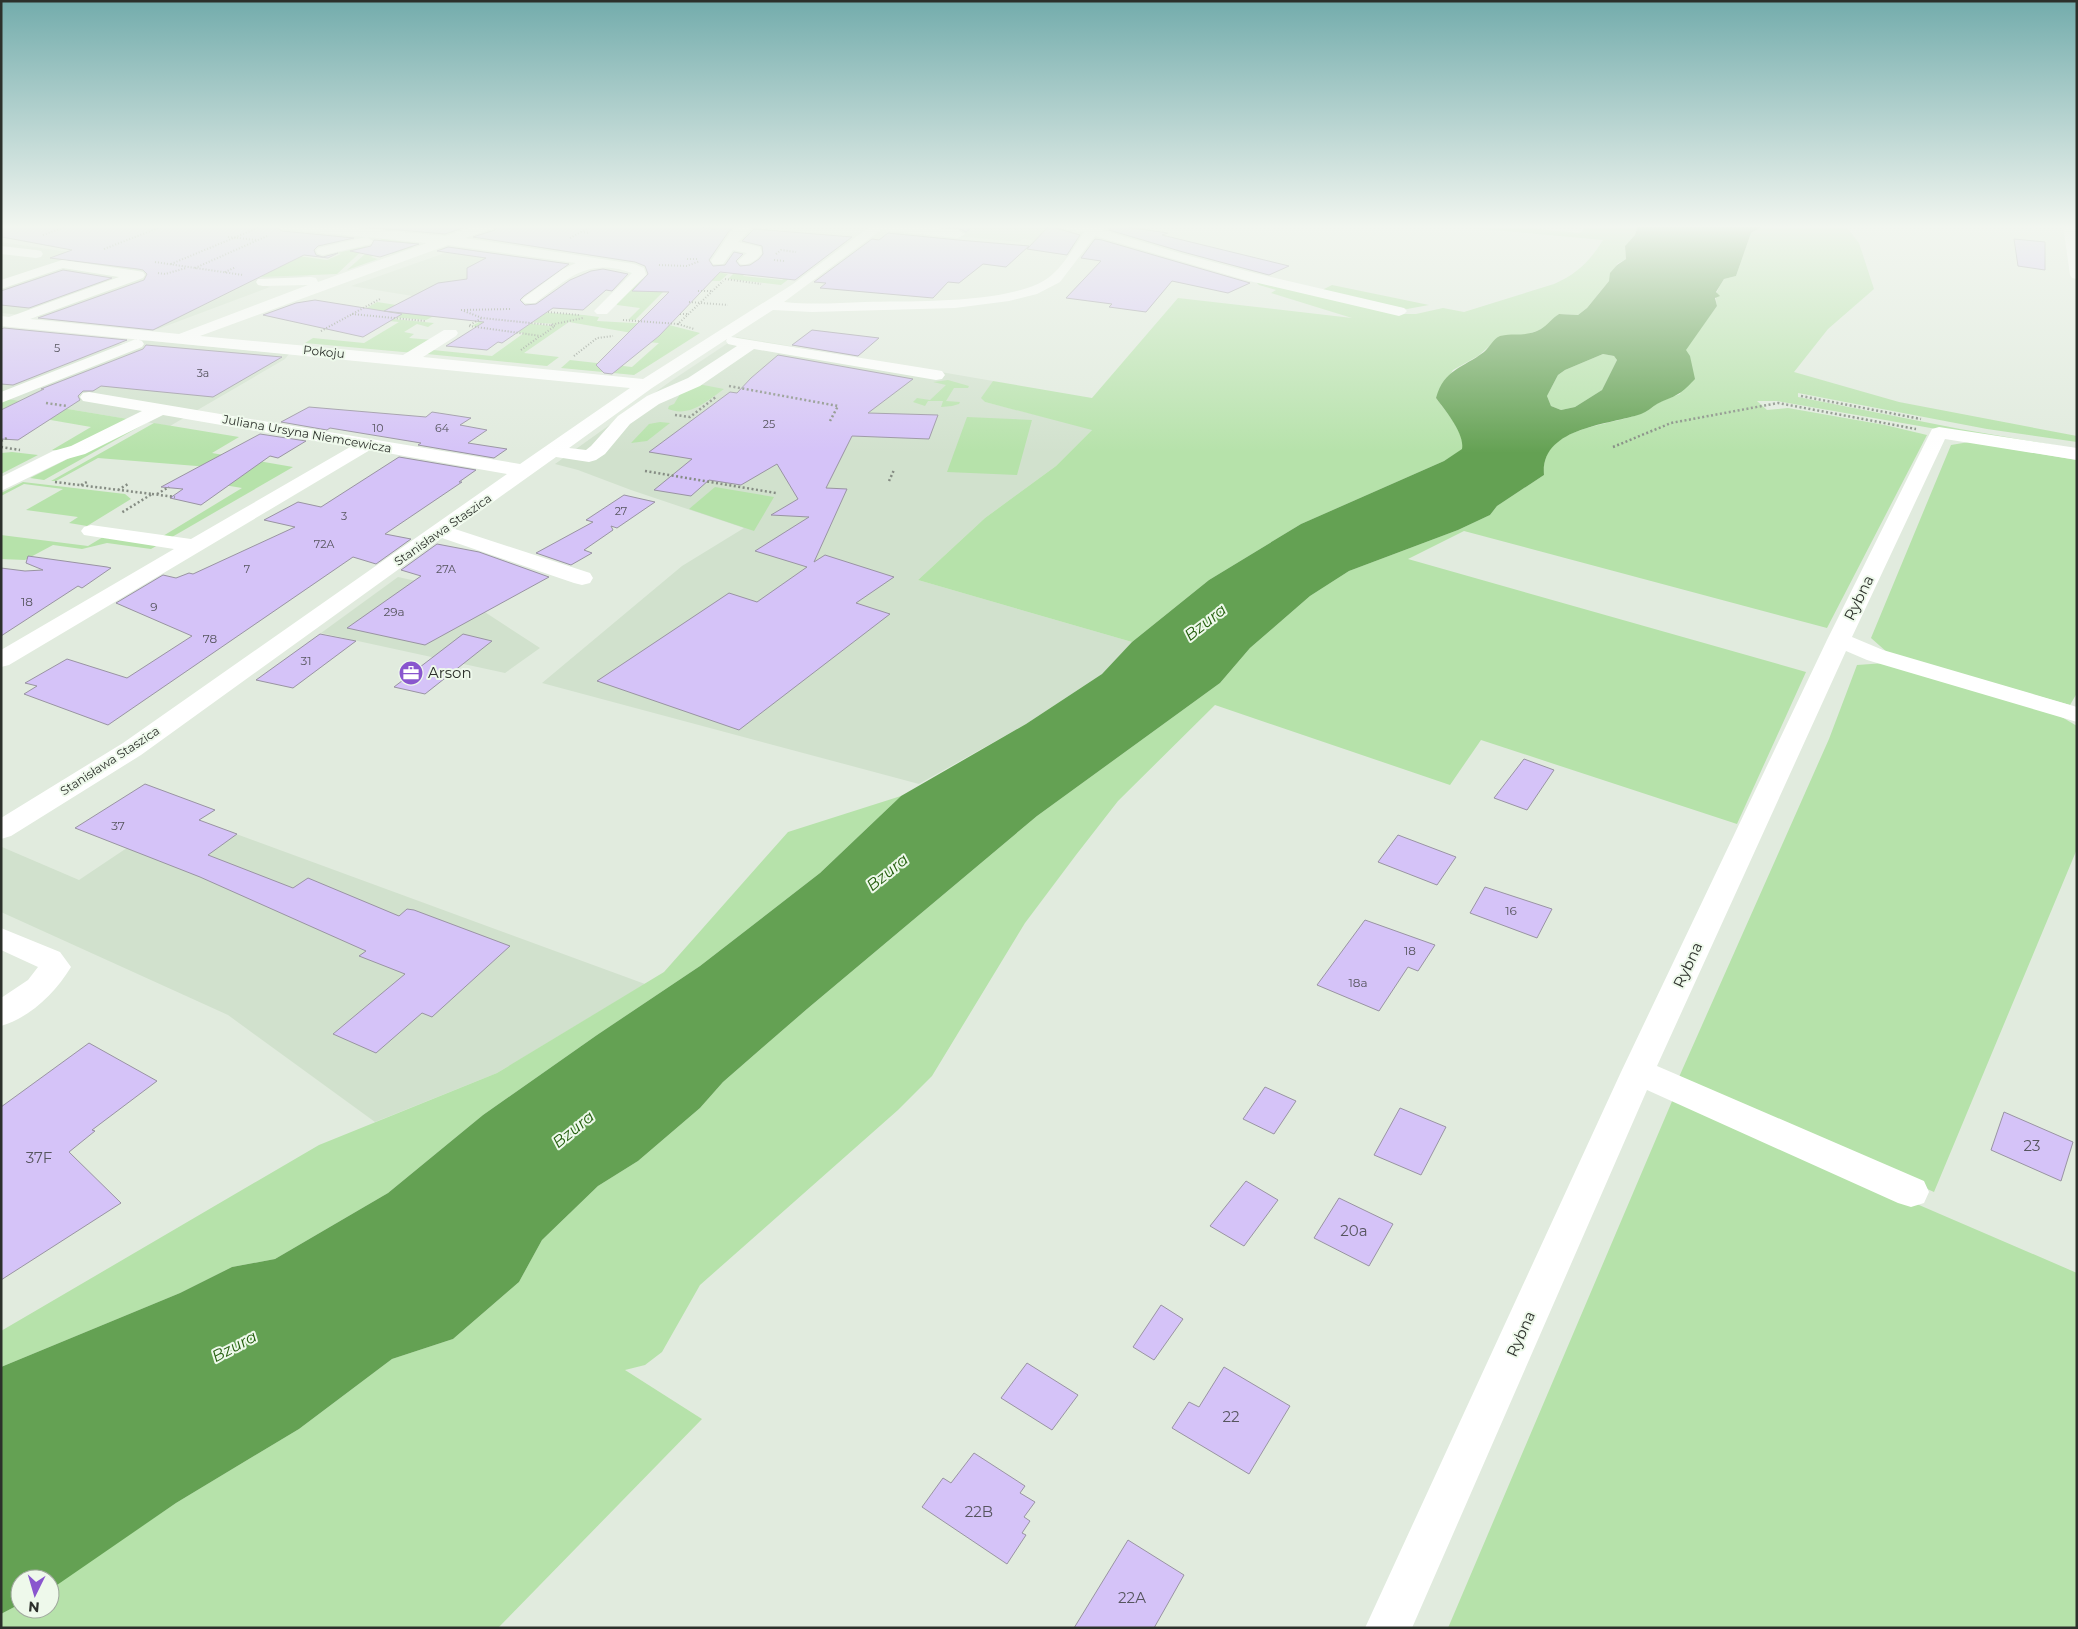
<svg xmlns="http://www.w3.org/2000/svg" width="2078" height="1629" font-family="Montserrat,sans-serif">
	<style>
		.built { fill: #d1e1cd }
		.green { fill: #b6e2aa }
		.water { fill: #64a153; fill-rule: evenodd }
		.building { fill: #d5c3f8; stroke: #9994a2 }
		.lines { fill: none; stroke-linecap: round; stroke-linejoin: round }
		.path-far1 { stroke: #858c83; stroke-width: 2; stroke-dasharray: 1 2; stroke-linecap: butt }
		.path { stroke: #858c83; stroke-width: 2.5; stroke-dasharray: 2 2.5; stroke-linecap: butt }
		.minor { fill: #fff; fill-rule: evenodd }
		.labels { text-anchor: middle; stroke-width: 4; stroke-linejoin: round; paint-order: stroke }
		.far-number-label { font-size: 11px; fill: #56555e }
		.far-street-label { font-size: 12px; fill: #2c302b; stroke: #eef9eb }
		.number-label { font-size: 12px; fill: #56555e }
		.street-label { font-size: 15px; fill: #2c302b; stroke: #eef9eb }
		.poi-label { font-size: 15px; fill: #2c302b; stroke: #eef9eb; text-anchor: start }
		.near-number-label { font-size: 15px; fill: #56555e }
		.water-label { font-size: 16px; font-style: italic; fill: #255f0f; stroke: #eef9eb }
	</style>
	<rect width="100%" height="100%" fill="#e1ebde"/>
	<path class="built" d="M898,225H1049L1077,233L1070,243L1023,239L1019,242L956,236L960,231Z
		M1,242L251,279L263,277L311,275L263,285L270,287L158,329L1,313Z
		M459,248L468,249L460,253L561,268L425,298L351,286Z
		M1,332L123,344L131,341H151L289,354L285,359L170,426L1,398Z
		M737,337L993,381L982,398L985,402L1093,429L1056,466L985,518L918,580L1132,642L1102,674L1026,724L919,784L542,683L682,566L744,528L631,490L578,470L555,464L671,381Z
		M398,577L448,588L540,648L505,673L321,633Z
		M179,813L645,984L497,1073L375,1122L228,1015L1,912L2,847L79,880Z"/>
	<path class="green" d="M1439,225H1496L1580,233L1587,226L1580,225H1638L1635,235L1625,246L1626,259L1617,264L1609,281L1587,308L1578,315L1559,314L1544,328L1526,335L1501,336L1478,356L1453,370L1436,398C1445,410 1465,433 1463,449L1444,461L1301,524L1209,580L1132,642L918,580L985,518L1056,466L1092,430L985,402L981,398L993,381L1092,398L1178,298L1352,318L1271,293L1276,290L1259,285L1256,282L1404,314H1416L1443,308L1464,312L1554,284C1577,274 1590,261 1603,240Z
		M1765,225H1845L1859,243L1874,289L1828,329L1794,372L1899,402L2077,436V442L1987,429L1798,393V397L1960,429L2077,449L2005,441L1777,401H1757L1767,410L1788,408L1885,425L1927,435L1827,628L1464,531L1408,559L1806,672L1737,824L1481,740L1450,785L1215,705L1118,801L1076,855L1025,923L932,1076L898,1110L700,1285L662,1352L645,1365L625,1370L702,1419L498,1628H1V1614L20,1604V1609H50V1588L176,1503L299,1429L392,1359L453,1339L519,1282L542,1240L598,1186L638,1161L700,1108L723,1082L807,1009L1037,816L1220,683L1250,648L1310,596L1349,571L1458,530L1490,515L1497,506L1544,475C1540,425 1610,427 1642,413C1647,412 1651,408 1655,405C1663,400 1672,397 1680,394C1686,378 1696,365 1685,350L1717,306C1714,294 1718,289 1724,279L1736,276L1751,233Z
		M382,239L414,243L413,247L392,254L383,252L371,257L378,259L347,270Z
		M367,246L337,274L263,277L242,274L291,255L327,260L341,254L337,253Z
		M686,267L728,274L720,281L675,280L635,320H628L640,308L617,305L616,303L642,279L665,280Z
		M799,269H802L781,285L728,279L734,273L748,271L743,276L782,280Z
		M1332,285L1429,305L1407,309L1320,291Z
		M377,302L442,312L426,320L356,314Z
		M490,309L584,315L599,317L597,321L669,325L700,333L634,375L561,368L570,360L632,367L659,343L624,340L632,333L569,322L524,353L559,357L547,366L427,354L433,350L492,356L524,333L472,326L484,319L552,326L554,324L516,321Z
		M353,315L434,323L428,327L417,324L404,332L414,334L409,338L433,340L414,353L305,343L313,338L364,343L399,322L351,317Z
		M1603,354L1614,356L1617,360L1602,390L1575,407L1561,410L1551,406L1547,396L1558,375L1565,370Z
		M948,380L969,386L968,388H954L946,401L960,402L959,404L952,406L941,407L943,401H928L925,406L913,402L917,398L930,400L946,385L933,382Z
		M698,384L724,389C708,400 690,418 668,409L669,406L674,404L682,391Z
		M8,399L134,420C110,431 79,454 52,450L91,427L16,414L1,422V400Z
		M967,417L1032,420L1017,475L947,472Z
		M143,421L148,422L44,480L30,478Z
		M660,422L670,423L647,441L631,443L649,424Z
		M154,423L239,437L212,453L293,467L172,537L163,536L242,488L224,485L246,470L98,458L56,481H51Z
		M1969,442L2077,460V693L2070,705L1888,653L1871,638L1951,445Z
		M12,452L38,455L1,474V453Z
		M23,482L125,494L131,499L87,526L69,523L78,517L26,510L63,489L24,484L1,496V493Z
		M715,487L774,497L754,531L689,509Z
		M1,535L88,546L103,537L158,545L151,549L107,543L82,549L53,545L25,560L1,559Z
		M1885,663L2060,716L2077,726V849L1934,1192L1679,1077L1829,739L1857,665Z
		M901,796L820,873L700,966L597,1035L483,1115L388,1193L275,1259L232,1267L180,1293L1,1367V1331L319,1145L497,1073L664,972L788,832Z
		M1673,1099L2077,1273V1628H1448Z"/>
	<path class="water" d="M1638,225H1765L1751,233L1736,276L1724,279L1716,292L1720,296L1715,298L1717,306L1686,350L1690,356L1695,379C1690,384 1684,391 1678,394C1672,398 1664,400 1657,404C1652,407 1647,412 1641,414C1609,425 1540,427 1544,475L1497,506L1490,515L1458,530L1349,571L1310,596L1250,648L1220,683L1037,816L807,1009L723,1082L700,1108L638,1161L598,1186L542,1240L519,1282L453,1339L392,1359L299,1429L176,1503L57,1585L50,1588V1579H20V1604L1,1614V1367L180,1293L232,1267L275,1259L388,1193L483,1115L597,1035L700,966L820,873L901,796L1026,724L1102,674L1132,642L1209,580L1301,524L1444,461L1462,449C1465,434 1445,410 1436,398C1444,369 1463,368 1484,352C1490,347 1493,339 1500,336C1514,332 1524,338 1541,329C1548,325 1552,318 1559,314L1578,315L1587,308L1609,281L1610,273L1617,265L1626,259L1625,246L1635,235ZM1603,354L1614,356L1617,360L1602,390L1575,407L1561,410L1551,406L1547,396L1558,375L1565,370Z"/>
	<path class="building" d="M3,225H273L282,231L354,238L318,246L314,250L316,255L323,257L338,253L328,258L304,255L153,330L38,318L144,280L147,274L143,270L138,269L50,258L72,250L2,237Z
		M342,225H472L445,234Z
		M498,225H711L735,227L729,231L709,260L713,266L725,265L734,252L743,254L736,261L740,266L750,265L759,259L763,254L762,246L742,241L754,229L852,237L795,280L720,272L659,336L612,374L604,373L596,365L669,292L632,291L648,274L645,266L635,262L473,237L495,230Z
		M937,225H975L966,232L958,228L935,226Z
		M1112,225L1168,233L1162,235L1289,266L1269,275L1183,252L1109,230Z
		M1049,226L1080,235L1067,255L1027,249Z
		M888,233L958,240L1029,246L1006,267L983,264L959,283L948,282L933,298L820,288L826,283L814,282L872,239L879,240Z
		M1095,239L1102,240L1250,283L1228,293L1172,281L1146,312L1109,307L1112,304L1066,298L1101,261L1081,258Z
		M2014,239L2045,242V270L2018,266Z
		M374,240L419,244L380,257L350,251L371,246Z
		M448,247L569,264L524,296L520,300L525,305L536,304L570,280L591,271L603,269L628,274L612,291L606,290L583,310L553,308L502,343L498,342L487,350L446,346L484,322L384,311L438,283L467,279V268L486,258L437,251Z
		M63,270L112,278L29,308L1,305V291Z
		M315,300L402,314L363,337L263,315L296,303Z
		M4,328L127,340L13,385L1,384V329Z
		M812,330L879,338L858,356L792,345Z
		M146,345L282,357L213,397L101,386L93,391H83L78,396L80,400L18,440L1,439V410L44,389H41L143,349Z
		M778,355L913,379L868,413L938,415L929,439L852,436L826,488L847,489L814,562L825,555L894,577L856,603L890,614L739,730L597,681L729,593L757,602L807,567L755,551L809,517L771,515L798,499L777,464L741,485L709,480L691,496L654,490L692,459L649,452L730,392L737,393L751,378Z
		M309,407L426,417L432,412L471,418L460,425L487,430L468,443L507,449L494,458L418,445L421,443L330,428L327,430L281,422Z
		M260,434L306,441L278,458L270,456L201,505L170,498L183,489L161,487Z
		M399,457L476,470L459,482H462L385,534L411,539L376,564L353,557L108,725L24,694L37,686L25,683L67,659L127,678L192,636L116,603L163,575L176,578L189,573L193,574L295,527L264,520L298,502L321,507Z
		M624,495L655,502L617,528L611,526L613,530L584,550L592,553L571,565L536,553L593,522L586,520Z
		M437,544L479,552L549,577L425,645L347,628L421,576L401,570Z
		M28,556L107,567L111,568L82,588L78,586L1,636V568L25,571L43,570L26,563Z
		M320,634L356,641L293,688L256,680Z
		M463,634L492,641L425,694L394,687Z
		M1524,759L1554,770L1527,810L1494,798Z
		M145,784L215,810L199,820L237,834L208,855L293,888L308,878L399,916L407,909L414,910L510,946L432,1017L422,1013L376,1053L333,1034L405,974L359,956L366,951L200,877L75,828Z
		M1398,835L1456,857L1437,885L1378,862Z
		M1485,887L1552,909L1537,938L1470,913Z
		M1365,920L1435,945L1418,971L1408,967L1379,1011L1317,985Z
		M89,1043L157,1081L92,1130L95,1131L69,1152L121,1203L1,1280V1107Z
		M1265,1087L1296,1101L1274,1134L1243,1119Z
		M1400,1108L1446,1127L1421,1175L1374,1155Z
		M2004,1112L2073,1142L2061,1181L1991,1150Z
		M1246,1181L1278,1200L1244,1246L1210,1226Z
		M1339,1198L1393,1224L1369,1266L1314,1238Z
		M1161,1305L1183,1319L1154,1360L1133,1347Z
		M1027,1363L1078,1395L1052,1430L1001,1398Z
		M1224,1367L1290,1406L1249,1474L1172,1428L1189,1402L1199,1407Z
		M974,1453L1025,1486L1020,1493L1035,1502L1024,1517L1030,1521L1022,1533L1026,1535L1007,1564L922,1507L943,1478L951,1483Z
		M1128,1540L1184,1575L1154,1628H1074Z"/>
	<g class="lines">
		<path class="path-far1" d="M691,225L715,229
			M581,232L590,233
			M43,235L71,225
			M228,237L257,240
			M570,238L593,225
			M104,249L166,225
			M776,254L781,250L796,252
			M687,259H699
			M774,260L784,261
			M155,262L243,275
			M171,264L260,227
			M659,265L687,266L700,261
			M195,268L267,236
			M225,272L236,267
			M158,273L165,274L186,268
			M725,279L761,284
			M698,291H712
			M689,302L728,305
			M461,310L510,309
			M464,311L482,318L550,325L583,318
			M548,312L579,315
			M352,314L425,321
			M680,314H689
			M623,320L678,324L723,281
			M678,324L694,329
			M470,325L482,318
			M469,326L541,336L555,326L550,325
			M321,331L380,299
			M521,350L540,336
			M574,356L597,338L613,336"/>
		<path class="path" d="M729,386L838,406L830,421
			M1801,396L1921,419
			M46,403L67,406
			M675,415L690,417L717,396
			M1,441L9,437
			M1,447L20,450
			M1613,447L1671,423L1778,403L1916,429
			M645,471L776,493
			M889,481L894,470
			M55,482L152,494L121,513
			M81,485L89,481
			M118,490L128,484
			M152,494L175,497
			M157,494L169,487"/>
		<path class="minor" d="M275,225H323L445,236L477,225H496L494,228L465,238L634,264L644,268L646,275L607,314H597L594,311L632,273C587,257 569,278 535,303H525L522,300L525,297L563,269L576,263L448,245L200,336L403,355L444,330H456L458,333L456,336L423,357L643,379L793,284L872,225H907L958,230L965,234L958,238L881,230L784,302C811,305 838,303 865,302C912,301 1006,304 1045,280C1061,270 1074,248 1084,232L1062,228L1060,225H1108L1102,230L1182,254L1254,273L1404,308L1407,311L1404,314L1399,316L1245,280L1095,236L1060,282L1037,294L1009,301L955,308L812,312L773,310L731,337L936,370L942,371L945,375L942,379L936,380L754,349L700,386L659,404L630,424L605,454L596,460L589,462L556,457L455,529L590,573L593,578L590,583L582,585L574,583L442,538L141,755L11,836L1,839V818L123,743L507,474L370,450L9,665L1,667V650L174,549L84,535L81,531L84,527L91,525L191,539L350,447L163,415L85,454L67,459L1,491V477L53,451L71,446L142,411L83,401L80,397L83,393L89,392L520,464L630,388L1,326V316L9,317L119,277L63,268L1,289V280L62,260L138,271L143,272L145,275L143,278L30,319L179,334L308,285L263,286L258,285L256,282L258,279L311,277L316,278L318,282L427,243L367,237L373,241L371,244L323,255L318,254L316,251L318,248L366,237L282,229ZM727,339L726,341L728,344L737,346L688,378L647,396L618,416L591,446L586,450L569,448L652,388Z
			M740,225H755L738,242L760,247L762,253C757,260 749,266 740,264L738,261L747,253L733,250L723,264H713L711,261L713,258L731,232Z
			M2063,225H2077V279L2072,278L2070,275Z
			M1,246L36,250L41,251L43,254L41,257L36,258L1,254Z
			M136,339L142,341L144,344L142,347L1,403V392Z
			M1939,427L2077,448V460L1945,439L1852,637L1883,650L2077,707V722L1867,660L1846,651L1657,1066L1924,1181L1929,1192L1924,1203L1911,1207L1898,1203L1647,1090L1412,1628H1365L1621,1072L1827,640L1930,433L1932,429Z
			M1,928L60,952L71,967C55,993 31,1017 1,1026V998L28,980L38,967L1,950Z"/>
	</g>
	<linearGradient id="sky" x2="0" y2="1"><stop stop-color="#73acac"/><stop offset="0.5" stop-color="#f2f6f0"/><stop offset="1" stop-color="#f2f6f0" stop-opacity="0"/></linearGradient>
	<rect width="2078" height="453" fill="url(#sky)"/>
	<defs>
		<symbol id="office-disc" viewBox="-11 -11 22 22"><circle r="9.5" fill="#8956ce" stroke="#eef9eb"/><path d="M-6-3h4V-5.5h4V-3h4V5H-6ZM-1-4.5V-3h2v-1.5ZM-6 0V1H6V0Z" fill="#fff"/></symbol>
	</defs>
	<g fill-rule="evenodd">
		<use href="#office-disc" x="397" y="659" width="28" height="28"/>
	</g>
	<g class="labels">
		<g class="far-number-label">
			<text x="57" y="352">5</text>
			<text x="203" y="377">3a</text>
			<text x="769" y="428">25</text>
			<text x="378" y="432">10</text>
			<text x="442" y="432">64</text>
			<text x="621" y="515">27</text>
			<text x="344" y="520">3</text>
			<text x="324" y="548">72A</text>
			<text x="247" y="573">7</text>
			<text x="446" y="573">27A</text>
		</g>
		<g class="far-street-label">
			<text transform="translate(324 352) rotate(6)" y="4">Pokoju</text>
			<text transform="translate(307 434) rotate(10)" y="4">Juliana Ursyna Niemcewicza</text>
			<text transform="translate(443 530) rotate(-35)" y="4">Stanisława Staszica</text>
			<text transform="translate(110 761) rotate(-33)" y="4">Stanisława Staszica</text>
		</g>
		<g class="number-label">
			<text x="27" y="606">18</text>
			<text x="154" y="611">9</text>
			<text x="394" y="616">29a</text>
			<text x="210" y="643">78</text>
			<text x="306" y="665">31</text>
			<text x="118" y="830">37</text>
			<text x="1511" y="915">16</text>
			<text x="1410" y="955">18</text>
			<text x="1358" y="987">18a</text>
		</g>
		<g class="street-label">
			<text transform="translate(1859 598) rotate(-64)" y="5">Rybna</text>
			<text transform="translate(1688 965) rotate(-65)" y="5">Rybna</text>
			<text transform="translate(1521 1334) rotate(-66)" y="5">Rybna</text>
		</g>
		<g class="poi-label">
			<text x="428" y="678">Arson</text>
		</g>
		<g class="near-number-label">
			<text x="2032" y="1151">23</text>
			<text x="39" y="1163">37F</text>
			<text x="1354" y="1236">20a</text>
			<text x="1231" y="1422">22</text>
			<text x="979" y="1517">22B</text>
			<text x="1132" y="1603">22A</text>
		</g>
		<g class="water-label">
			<text transform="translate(1205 622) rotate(-38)" y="6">Bzura</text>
			<text transform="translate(887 872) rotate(-39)" y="6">Bzura</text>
			<text transform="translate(573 1129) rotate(-39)" y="6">Bzura</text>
			<text transform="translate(234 1346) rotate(-28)" y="6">Bzura</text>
		</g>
	</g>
	<rect width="2078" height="1629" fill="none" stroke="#2c302b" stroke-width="5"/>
	<g transform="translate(35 1594) rotate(185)"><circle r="24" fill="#eef9eb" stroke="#a0a99e"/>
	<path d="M0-4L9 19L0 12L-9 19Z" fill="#8956ce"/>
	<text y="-8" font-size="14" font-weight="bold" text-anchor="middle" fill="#2c302b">N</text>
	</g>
</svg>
